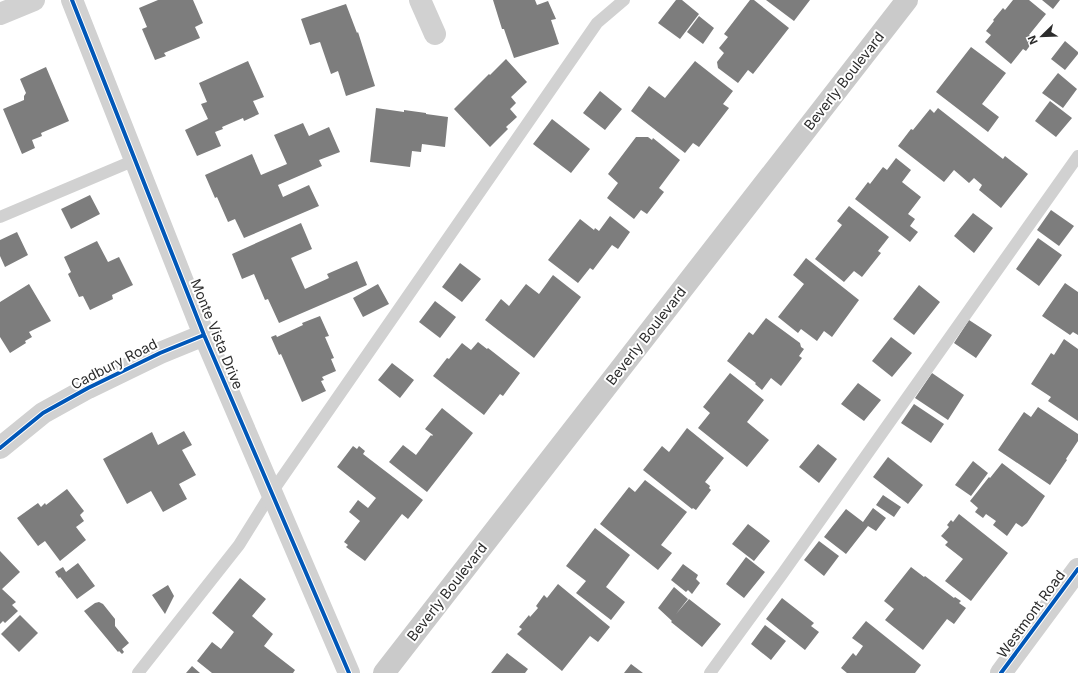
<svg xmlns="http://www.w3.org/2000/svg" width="1078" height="673" font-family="Inter,sans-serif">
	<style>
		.building { fill: #7d7d7d }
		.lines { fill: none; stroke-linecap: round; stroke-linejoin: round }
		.lane { stroke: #d1d1d1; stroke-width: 12 }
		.street { stroke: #d1d1d1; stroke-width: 22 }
		.secondary { stroke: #cacaca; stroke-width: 22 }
		.cycleway-casing { stroke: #fff; stroke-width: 6 }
		.cycleway { stroke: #0057b8; stroke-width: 4 }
		.labels { text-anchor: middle; stroke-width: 4; stroke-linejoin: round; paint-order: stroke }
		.street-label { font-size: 14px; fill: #2c2c2c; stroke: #fff }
	</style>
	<rect width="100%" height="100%" fill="#fff"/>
	<path class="building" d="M158,0H193L203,23L195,27L200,38L164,53L166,56L155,60L142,29L147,27L139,8Z
		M493,0H535L537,5L548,1L556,19L551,20L559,44L514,58L504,29H502Z
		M676,0H682L699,14L680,39L658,23Z
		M750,0H754L789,28L753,74L748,70L738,83L718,68L717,62L724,53L719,48L728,37L724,34Z
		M766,0H810L794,21Z
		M1013,0H1029L1046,14L1029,35L1034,40L1026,51L1023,49L1011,64L985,42L991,35L986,31L994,21L993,20L1003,8L1005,10Z
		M1042,0H1060L1053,9Z
		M346,4L357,33L358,32L375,86L346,96L338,71L331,74L320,42L310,45L301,19Z
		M699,16L714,28L703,44L687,32Z
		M1065,41L1078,52V54L1065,70L1051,59Z
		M971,47L1006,73L982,104L999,117L988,132L936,92Z
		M506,59L527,82L511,97L516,103L510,109L517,117L506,127L508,129L490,147L454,109L489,74L490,75Z
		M248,61L264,97L253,101L259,114L244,121L243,118L222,127L223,129L215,132L221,146L197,156L185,130L208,119L201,104L207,102L199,83Z
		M695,61L733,91L723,104L729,108L699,147L693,143L685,153L631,111L649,86L665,98Z
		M46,67L69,121L41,133L42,136L32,140L35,148L22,154L3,109L24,100V96L26,93L20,79Z
		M1058,73L1077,89L1063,108L1042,93Z
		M600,91L622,109L605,130L583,113Z
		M1050,101L1072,118L1056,137L1035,121Z
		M376,108L404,112V110L426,113V114L448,117L445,147L422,144L421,152L412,151L410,167L370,162Z
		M938,108L1003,159L1005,156L1028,174L1001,208L979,190L982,185L974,178L969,183L954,170L944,182L898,146L911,129L913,130L930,109L934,113Z
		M552,119L590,149L571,173L533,144Z
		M303,123L309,136L329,127L340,152L319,160L322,166L278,185L283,197L309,185L319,206L244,238L235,219L228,222L217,197L215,198L205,175L252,154L261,175L287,164L274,135Z
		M636,137H648L652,140L653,138L680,160L659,188L664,192L647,214L641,210L634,219L607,198L618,183L608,174Z
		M896,158L911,170L902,182L921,197L908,214L915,219L910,226L918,232L910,242L855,199L868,182L870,184L883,167L887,170Z
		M90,195L100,214L71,229L61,209Z
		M849,206L889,237L878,251L881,253L862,277L854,271L844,282L815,259L842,225L837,221Z
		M1051,210L1074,226L1059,246L1037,230Z
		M973,213L993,228L974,253L954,236Z
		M610,216L630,232L618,249L612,245L593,270L590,268L578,283L548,260L580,219L594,230L595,228L599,231Z
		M301,223L312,249L291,258L305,289L329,278L327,274L357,261L367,285L279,323L268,299L265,300L254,274L242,279L232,254Z
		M17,232L28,255L5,267L0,256V240Z
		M1038,238L1062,255L1039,286L1016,269Z
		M97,241L108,262L119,257L133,285L112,295L113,299L90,310L83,296L79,297L68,274L71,272L64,257Z
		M806,258L859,300L832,337L824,331L817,341L801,329L798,333L778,317L804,284L793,275Z
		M460,263L481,279L462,302L442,287Z
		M553,275L581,297L534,358L485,320L501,299L509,306L526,284L539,294Z
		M1065,283L1078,292V335L1073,332L1070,335L1042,316Z
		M29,284L51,321L29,332L32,337L25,341L26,343L10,353L0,337V302Z
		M378,284L389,304L363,317L353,298Z
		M919,285L940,302L914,335L893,319Z
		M435,301L456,317L440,338L419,322Z
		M320,316L329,336L325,337L334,358L331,359L336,371L322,377L324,380L321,381L326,391L302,402L281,354L279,355L271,337L276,335L277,337L303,325L302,323Z
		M766,318L800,343L801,347L804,349L799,356L802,358L781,386L771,378L762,390L755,384L756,383L727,361L749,332L753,335Z
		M969,320L992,335L976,358L954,343Z
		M891,337L912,353L892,377L872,361Z
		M1064,339L1078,349V421L1048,401L1051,397L1031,384L1051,353L1054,355Z
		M478,342L487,349L488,348L520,373L503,396L500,394L484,415L433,376L447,358L449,359L462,343L471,350Z
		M392,363L414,380L400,398L378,380Z
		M730,373L764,400L747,422L769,440L747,467L698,428L710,413L703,407Z
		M932,373L964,395L948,420L915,398Z
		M858,383L881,400L864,421L841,404Z
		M914,404L944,424L931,443L901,423Z
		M1038,407L1078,434V441L1066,459L1067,460L1050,485L998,450L1024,412L1031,417Z
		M442,408L473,433L427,492L389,462L403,445L416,455L431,435L432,436L433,435L425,429Z
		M687,428L724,458L705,482L710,486L709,488L711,490L696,510L693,508L692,509L643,470L662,446L669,452Z
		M184,431L192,445L182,450L196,475L179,484L187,499L163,512L151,491L127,504L103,459L152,432L158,445Z
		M818,444L837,459L819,483L799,467Z
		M353,446L357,449L359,446L365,451L363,454L423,500L408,519L402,514L365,561L346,547L348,545L344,542L360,521L349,512L358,500L368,508L376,498L337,467Z
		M888,457L923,485L908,504L873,477Z
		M973,461L988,473L971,496L955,485Z
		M1002,463L1045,496L1027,523L1022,527L1016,523L1007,536L993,525L996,521L986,514L983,518L975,512L978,508L970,501L989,477L990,478Z
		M645,480L687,512L661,545L672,553L658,570L600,524L629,487L635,492Z
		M67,489L84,511L80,515L84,521L76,527L86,540L60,561L45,541L38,546L17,518L38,503L41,507L45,503L46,505Z
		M883,495L901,507L894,517L876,505Z
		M873,508L886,518L876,531L868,526L846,554L824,537L846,509L863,522Z
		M959,514L1008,553L971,601L945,581L963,559L945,545L948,542L941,536L949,527L947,525L951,520L953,522Z
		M748,524L770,541L754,561L732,544Z
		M595,528L630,555L606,587L625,602L611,620L576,593L586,581L566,566Z
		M819,541L839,556L824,576L804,560Z
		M0,551L20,572L2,589L16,602L12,605L18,611L5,623L3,621L0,624Z
		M746,557L765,572L744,598L726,584Z
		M78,563L95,586L77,599L60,577L59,578L55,572L63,567L66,572Z
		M683,564L698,575L696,579L700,583L692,594L688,590L686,592L671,580Z
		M911,567L924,577L925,576L954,598L955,597L961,601L959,603L966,608L954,624L947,619L923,650L885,620L894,609L884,601Z
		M240,578L266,599L252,616L273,634L264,646L295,670L293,673H212L197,661L212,642L221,649L234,632L212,613Z
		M558,584L610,627L598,642L590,636L562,671L517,634L522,629L519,627L529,615L530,617L538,608L536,606L544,595L547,598Z
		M168,585L174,596L165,614L152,595Z
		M674,587L688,599L676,614L689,599L721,624L702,647L671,622L672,621L658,608Z
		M782,598L814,623L811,626L819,632L805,650L766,619Z
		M99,602L103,604L115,619V626L129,643L122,649L124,652L122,654L119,651L118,652L84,611L95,603Z
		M20,615L38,633L19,652L1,634Z
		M866,621L921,665L915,673H847L841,668L853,653L856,656L863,646L852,638Z
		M765,625L786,641L771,660L751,644Z
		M507,653L528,669L525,673H491Z
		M631,664L643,673H624Z
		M192,666L200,673H186Z"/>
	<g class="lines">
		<path class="lane" d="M0,217L135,160
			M138,673L239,545L272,492L597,23L624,0
			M710,673L783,573L1078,156"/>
		<path class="street" d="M72,0L204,335L349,673
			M420,0L435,34
			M0,14L34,0
			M0,448L43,413L88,388L160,353L204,335
			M1001,673L1078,569"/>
		<path class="secondary" d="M384,673L907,0"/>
		<defs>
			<path id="cycleway" d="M72,0L204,335L349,673
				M0,448L43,413L88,388L160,353L204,335
				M1001,673L1078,569"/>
		</defs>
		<use href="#cycleway" class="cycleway-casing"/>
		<use href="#cycleway" class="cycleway"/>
	</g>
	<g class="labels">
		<g class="street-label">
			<text transform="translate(844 81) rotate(-52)" y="5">Beverly Boulevard</text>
			<text transform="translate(217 334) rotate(68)" y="5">Monte Vista Drive</text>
			<text transform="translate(646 336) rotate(-52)" y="5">Beverly Boulevard</text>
			<text transform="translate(114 364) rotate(-27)" y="5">Cadbury Road</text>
			<text transform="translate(447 592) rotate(-52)" y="5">Beverly Boulevard</text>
			<text transform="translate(1031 614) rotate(-54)" y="5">Westmont Road</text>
		</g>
	</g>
	<g transform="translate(1042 36) rotate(247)" stroke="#ffffff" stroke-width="3" paint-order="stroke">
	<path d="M0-3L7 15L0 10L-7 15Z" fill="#2c2c2c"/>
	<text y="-6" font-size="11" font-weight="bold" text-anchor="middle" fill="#2c2c2c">N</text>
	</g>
</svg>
